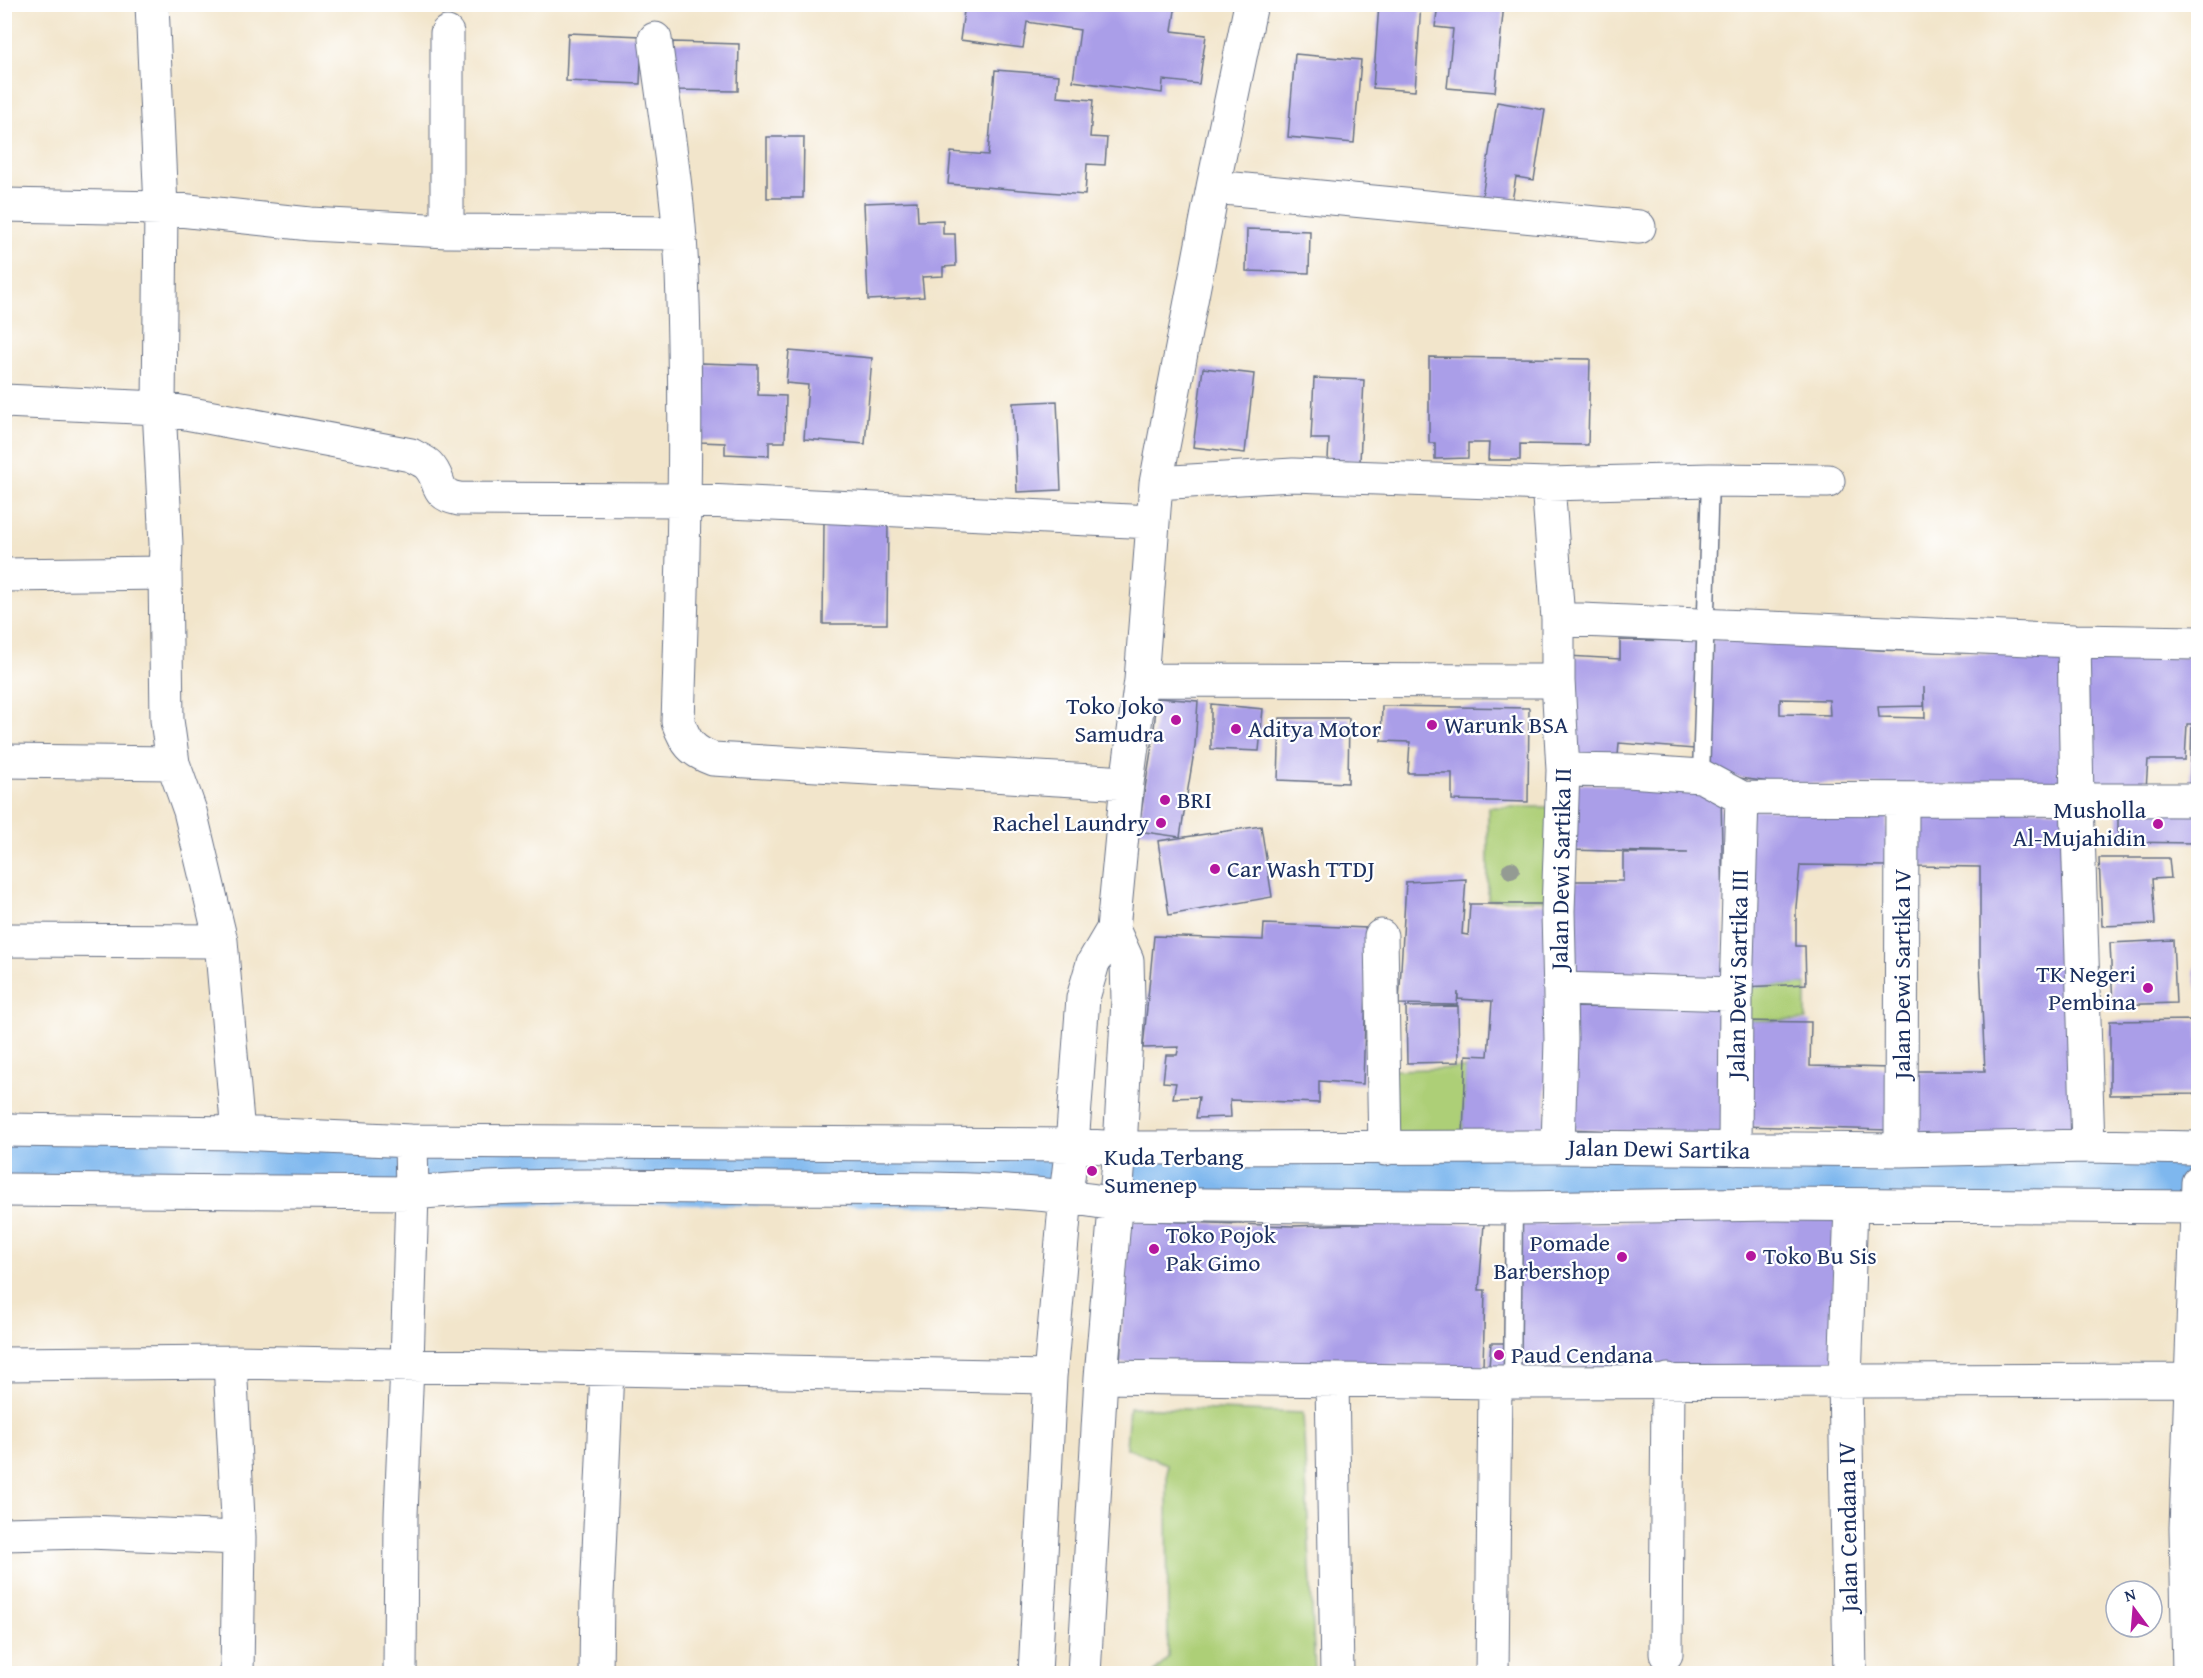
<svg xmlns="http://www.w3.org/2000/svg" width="2203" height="1678" font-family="'Gentium Book Plus',serif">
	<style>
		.green { fill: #adcf77; stroke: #647f6a; stroke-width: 1.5 }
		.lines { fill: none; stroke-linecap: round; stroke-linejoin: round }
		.river { stroke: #7eb7ee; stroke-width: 69 }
		.building { fill: #aa9ee8; fill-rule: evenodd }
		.service-casing { stroke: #666f84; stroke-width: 19 }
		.minor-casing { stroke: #666f84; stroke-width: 35 }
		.service { stroke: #fff; stroke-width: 16 }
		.minor { stroke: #fff; stroke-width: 33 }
		.tree { fill: #949b93 }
		.poi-dot { fill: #b5179e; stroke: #fff; stroke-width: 2 }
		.labels { text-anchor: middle; stroke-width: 4.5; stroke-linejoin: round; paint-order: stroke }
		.poi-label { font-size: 24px; fill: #1b2f5e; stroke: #fff; text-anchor: start }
		.street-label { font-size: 24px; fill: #1b2f5e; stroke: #fff }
	</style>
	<rect width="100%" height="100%" fill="#fff"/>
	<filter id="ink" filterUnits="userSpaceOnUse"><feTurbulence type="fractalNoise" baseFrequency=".0167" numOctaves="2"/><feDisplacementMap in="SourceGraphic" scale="12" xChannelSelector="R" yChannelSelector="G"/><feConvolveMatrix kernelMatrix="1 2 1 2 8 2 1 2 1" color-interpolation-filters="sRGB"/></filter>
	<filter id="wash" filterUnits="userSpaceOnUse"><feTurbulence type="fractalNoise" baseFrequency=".008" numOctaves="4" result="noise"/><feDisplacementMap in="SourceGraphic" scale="24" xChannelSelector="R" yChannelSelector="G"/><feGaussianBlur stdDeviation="1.35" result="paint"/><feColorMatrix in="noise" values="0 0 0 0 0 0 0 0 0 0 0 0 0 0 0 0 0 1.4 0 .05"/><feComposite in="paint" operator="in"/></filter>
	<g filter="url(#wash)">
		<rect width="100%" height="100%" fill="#f2e5cb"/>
		<path class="green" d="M1488,807H1549L1548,900H1488Z
			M1806,984V1020L1744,1021V987Z
			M1466,1068L1463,1135L1395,1134L1393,1070Z
			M1129,1407L1303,1413L1315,1673H1154L1168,1658L1167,1464L1126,1448Z"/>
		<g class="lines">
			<path class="river" d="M4,1163L382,1171L446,1169L1048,1173
				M1138,1177L1788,1172H2198"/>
		</g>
		<g id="blocks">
			<path class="building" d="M965,4H1176L1172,31L1206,35L1199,84L1163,80L1162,93L1073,81L1080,30L1027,22L1023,48L960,40Z
				M1379,4H1421L1415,91L1373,88Z
				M1438,4H1504L1495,92L1447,88L1453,29L1435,27Z
				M568,33L642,36L640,84L566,81Z
				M673,42L739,44L738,91L672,90Z
				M1295,54L1361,60L1354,143L1288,137Z
				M995,70L1059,75L1057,97L1093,100L1090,137L1107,138L1105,165L1087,164L1085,195L948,184L951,152L988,155Z
				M1497,102L1545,110L1534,180L1516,177L1512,201L1482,197Z
				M767,137H804L803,198H767Z
				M917,201L918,221L943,220V234H955L956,266L943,267V276L922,277L924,297L868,300L864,203Z
				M1247,229L1310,231L1309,273L1246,271Z
				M789,351L872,358L865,444L804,439L808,385L786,383Z
				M1429,357L1590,359L1588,445L1520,444V460H1488L1489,443H1468V458L1435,459V443H1429Z
				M701,363L758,365V395L786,396L785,442H769V456L725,454V443L700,442Z
				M1203,368L1254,374L1245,453L1193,447Z
				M1314,378L1364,380L1360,461L1328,460L1329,439H1311Z
				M1057,401L1061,490L1017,492L1013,403Z
				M824,522H888L887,624H823Z
				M1712,639L1878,650L2064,656L2065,788L1778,783L1716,775L1709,770ZM1924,687L1925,718L1879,717L1878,707L1924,706ZM1780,699L1829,700L1830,715L1780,714Z
				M1620,640L1697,641L1694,749L1619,743L1618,756L1570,754L1568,656L1620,659Z
				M2082,657H2198V787H2190L2192,724H2187L2185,760H2148L2146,789L2079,786Z
				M1157,698L1198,701L1195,746L1180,837L1138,831L1153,739Z
				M1211,704L1263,709L1259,751L1211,749Z
				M1382,706L1529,708L1528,802L1452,800V773H1408L1410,742L1381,741Z
				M1280,718H1349L1348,783L1278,780Z
				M1571,783L1721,790L1724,982L1566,980V881H1623V853H1688L1569,850Z
				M2118,805L2198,806V843L2118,842Z
				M1915,806L2064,810L2077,1134L1914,1139L1911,1071H1985L1980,964V867L1914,866Z
				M1747,809L1887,813V866L1800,865L1796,907V946H1805L1806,984L1744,987Z
				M1261,826L1272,897L1169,915L1158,841Z
				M2099,858H2169L2171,878L2152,879L2155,924L2102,926Z
				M1466,879L1462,934L1468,935L1470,904H1548L1545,1139L1463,1135L1466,1055L1488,1056L1492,1001L1458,999V992L1457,1005L1399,1004L1406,882Z
				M1264,924L1368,928L1363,1084L1319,1081V1103L1230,1100L1231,1117L1196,1118L1199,1097L1173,1098L1176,1083L1163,1082L1166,1055H1177L1179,1047L1143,1048L1154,936L1263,940Z
				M2173,940L2176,1003L2113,1005L2110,943Z
				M2198,955V993L2194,974Z
				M1571,999L1727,1004L1725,1136L1568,1129Z
				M1458,1006L1459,1062L1407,1063L1406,1007Z
				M2198,1020V1094L2110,1095V1021Z
				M1744,1021L1811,1022L1810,1066L1890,1068L1888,1130L1741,1126Z
				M1835,1219L1833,1370L1514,1367L1520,1224Z
				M1129,1220L1293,1226L1385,1223L1484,1224L1479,1290H1485L1483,1367L1120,1363Z
				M1491,1343H1509L1508,1367H1489Z"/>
		</g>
	</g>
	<g filter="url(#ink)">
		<use href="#blocks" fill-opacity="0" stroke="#666f84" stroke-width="1.5"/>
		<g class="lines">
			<defs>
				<path id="service" d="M1701,776L1710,480
					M1512,1382L1514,1208"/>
				<path id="minor" d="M152,4L161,208L159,408L166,544L165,573L167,720L173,763L190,811L221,941L238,1133
					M447,33V231
					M655,39C665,117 679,195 682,273C688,423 683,572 678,722C686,743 691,751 713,759L1127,783
					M1213,187L1639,227
					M4,205L161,208L310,224L447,231L679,233
					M4,401L159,408L411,455C416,458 424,461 428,465C443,480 432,494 459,499L686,500L1152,522
					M1156,483L1293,475L1548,484L1710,480L1828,481
					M1548,484L1558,619V681L1563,770L1558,911L1561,1039L1558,1147
					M4,575L165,573
					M1558,619L2074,641L2198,643
					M2074,641L2077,800L2088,1146
					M1141,680L1558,681
					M4,761L173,763
					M1563,770L1628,771L1701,776L1742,798L2198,800
					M1381,936L1385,1149
					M4,940L221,941
					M1560,989L1736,994
					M4,1130L238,1133L411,1141L1072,1145L1120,1148L1558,1147L1901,1150L2088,1146L2198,1148
					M1735,1149L1736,994L1742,798
					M1901,1150L1902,799
					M4,1190L412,1193C532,1182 654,1187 775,1188C888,1189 1003,1185 1115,1204L1514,1208L1775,1204L2198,1207
					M230,1362L239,1538L237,1674
					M4,1364L230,1362L1050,1377
					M1101,1377L1495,1382L2198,1380
					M1332,1381L1337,1674
					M4,1534L88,1532L239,1538
					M1666,1654L1668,1380
					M400,1674L401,1515L407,1364L412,1193L411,1141
					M596,1674L597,1596L607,1370
					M1035,1674L1050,1377L1066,1195L1072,1145L1083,998L1093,963L1113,929L1127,783L1141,680L1156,483L1213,187L1251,4
					M1084,1674L1101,1377L1120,1148L1128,1000L1127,960L1113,929
					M1492,1674L1495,1382
					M1850,1674L1845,1380L1851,1205
					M2189,1674L2186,1528L2198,1182"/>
			</defs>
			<use href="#service" class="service-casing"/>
			<use href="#minor" class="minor-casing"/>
			<use href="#service" class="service"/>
			<use href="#minor" class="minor"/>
		</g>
		<circle class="tree" cx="1511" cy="870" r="9"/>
	</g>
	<g class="poi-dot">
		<circle cx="1176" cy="720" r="6"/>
		<circle cx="1432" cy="725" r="6"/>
		<circle cx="1236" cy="729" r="6"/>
		<circle cx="1165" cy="800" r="6"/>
		<circle cx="1161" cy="823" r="6"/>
		<circle cx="2158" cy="824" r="6"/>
		<circle cx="1215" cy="869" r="6"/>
		<circle cx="2148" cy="988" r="6"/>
		<circle cx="1092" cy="1171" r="6"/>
		<circle cx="1154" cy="1249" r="6"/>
		<circle cx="1751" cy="1256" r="6"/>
		<circle cx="1622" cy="1257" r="6"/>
		<circle cx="1499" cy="1355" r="6"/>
	</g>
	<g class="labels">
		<g class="poi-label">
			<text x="1164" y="714" text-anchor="end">Toko Joko<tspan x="1164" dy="28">Samudra</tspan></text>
			<text x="1444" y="733">Warunk BSA</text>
			<text x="1248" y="737">Aditya Motor</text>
			<text x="1177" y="808">BRI</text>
			<text x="2146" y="818" text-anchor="end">Musholla<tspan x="2146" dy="28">Al-Mujahidin</tspan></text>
			<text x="1149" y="831" text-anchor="end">Rachel Laundry</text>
			<text x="1227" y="877">Car Wash TTDJ</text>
			<text x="2136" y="982" text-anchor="end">TK Negeri<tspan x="2136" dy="28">Pembina</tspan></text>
			<text x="1104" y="1165">Kuda Terbang<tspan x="1104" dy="28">Sumenep</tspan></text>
			<text x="1166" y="1243">Toko Pojok<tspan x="1166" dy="28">Pak Gimo</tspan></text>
			<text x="1610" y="1251" text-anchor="end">Pomade<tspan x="1610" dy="28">Barbershop</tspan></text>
			<text x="1763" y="1264">Toko Bu Sis</text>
			<text x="1511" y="1363">Paud Cendana</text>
		</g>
		<g class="street-label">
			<text transform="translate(1561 869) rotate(-89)" y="8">Jalan Dewi Sartika II</text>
			<text transform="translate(1738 974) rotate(-89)" y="8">Jalan Dewi Sartika III</text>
			<text transform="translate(1902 974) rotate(-90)" y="8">Jalan Dewi Sartika IV</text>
			<text transform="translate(1659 1149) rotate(1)" y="8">Jalan Dewi Sartika</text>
			<text transform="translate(1848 1527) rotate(-91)" y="8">Jalan Cendana IV</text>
		</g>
	</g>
	<rect width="2203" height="1678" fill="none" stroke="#fff" stroke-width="24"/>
	<g transform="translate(2134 1609) rotate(344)"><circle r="28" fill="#ffffff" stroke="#a4acbf" stroke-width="1.5"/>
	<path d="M0-4.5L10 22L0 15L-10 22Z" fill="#b5179e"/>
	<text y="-9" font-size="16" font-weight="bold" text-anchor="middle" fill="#1b2f5e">N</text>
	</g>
</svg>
